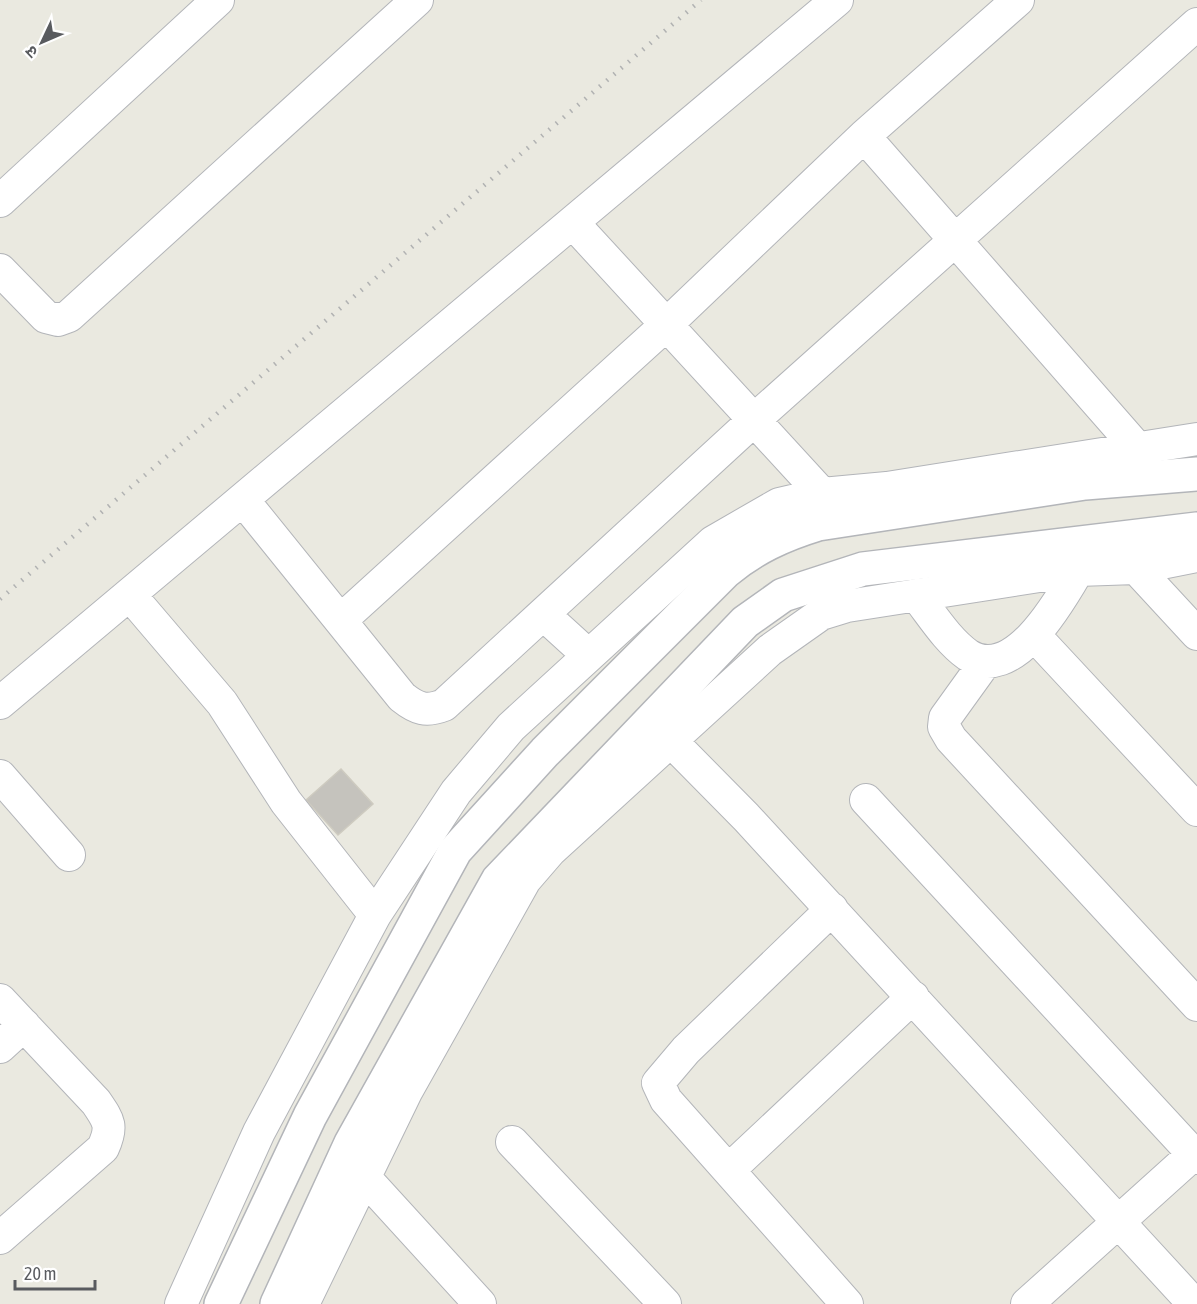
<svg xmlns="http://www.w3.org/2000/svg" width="1197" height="1304" font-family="'Asap Condensed','Noto Sans Devanagari',sans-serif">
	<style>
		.building { fill: #c5c3bd; stroke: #cecbc0; stroke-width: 1.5 }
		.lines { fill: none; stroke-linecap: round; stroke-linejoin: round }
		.minor-casing { stroke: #b3b5b9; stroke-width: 34 }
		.tertiary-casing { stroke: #b3b5b9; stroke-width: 36 }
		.minor { stroke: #fff; stroke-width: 32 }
		.tertiary { stroke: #fff; stroke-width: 33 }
		.rail { stroke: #b1b2b2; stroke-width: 4.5; stroke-dasharray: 1.5 8; stroke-linecap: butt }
	</style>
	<rect width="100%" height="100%" fill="#eae9e0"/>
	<path class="building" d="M341,769L373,804L338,835L306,800Z"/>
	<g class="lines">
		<defs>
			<path id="minor" d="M864,136L1138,449
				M0,201L218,0
				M573,223L822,494
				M0,270L46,317L58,320L69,316L417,0
				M243,500L402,697C417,709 426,712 444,705L754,420L1197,24
				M1136,568L1197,634
				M130,595L222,703L286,802L375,915
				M916,595C932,615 947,640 968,655C1013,685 1060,601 1078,570
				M543,614L588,655
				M341,620L667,324L864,136L1018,0
				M1034,635L1197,810
				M986,661L945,718L944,727L951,739L1197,1005
				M0,703L837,0
				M671,741L746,817L1194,1304
				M0,776L69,855
				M866,800L1197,1158
				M832,909L686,1050L658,1083L666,1100L847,1304
				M0,1000L96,1102C109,1121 113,1126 103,1148L0,1238
				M0,1047L24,1025
				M512,1142L665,1304
				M730,1169L913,997
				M365,1178L480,1304
				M181,1304L259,1132L375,915L456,792L511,727L713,542L779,504L822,494L887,488L1197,439
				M303,1304L406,1092L525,880L550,851L770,650L821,614L847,606L1078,570L1136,568L1197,556
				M1027,1304L1197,1151"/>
			<path id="tertiary" d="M221,1304L310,1116L455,851L545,752L725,572C754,548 782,535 818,524L1085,483L1197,474
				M277,1304L351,1143L498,880L745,622L783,595L863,569L1197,529"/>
		</defs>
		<use href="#minor" class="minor-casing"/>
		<use href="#tertiary" class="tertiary-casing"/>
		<use href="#minor" class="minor"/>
		<use href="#tertiary" class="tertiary"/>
		<path class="rail" d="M0,599L701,0"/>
	</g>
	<g transform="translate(42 42) rotate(226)" stroke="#ffffff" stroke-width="4.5" paint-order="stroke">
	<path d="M0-4.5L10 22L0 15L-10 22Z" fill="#595b5f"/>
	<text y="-9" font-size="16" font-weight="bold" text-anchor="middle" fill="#595b5f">उ</text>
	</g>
	<path d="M15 1280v9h80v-9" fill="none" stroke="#595b5f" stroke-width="3"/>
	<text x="24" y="1280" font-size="18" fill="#595b5f" stroke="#ffffff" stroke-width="4.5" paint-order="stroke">20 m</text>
</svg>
